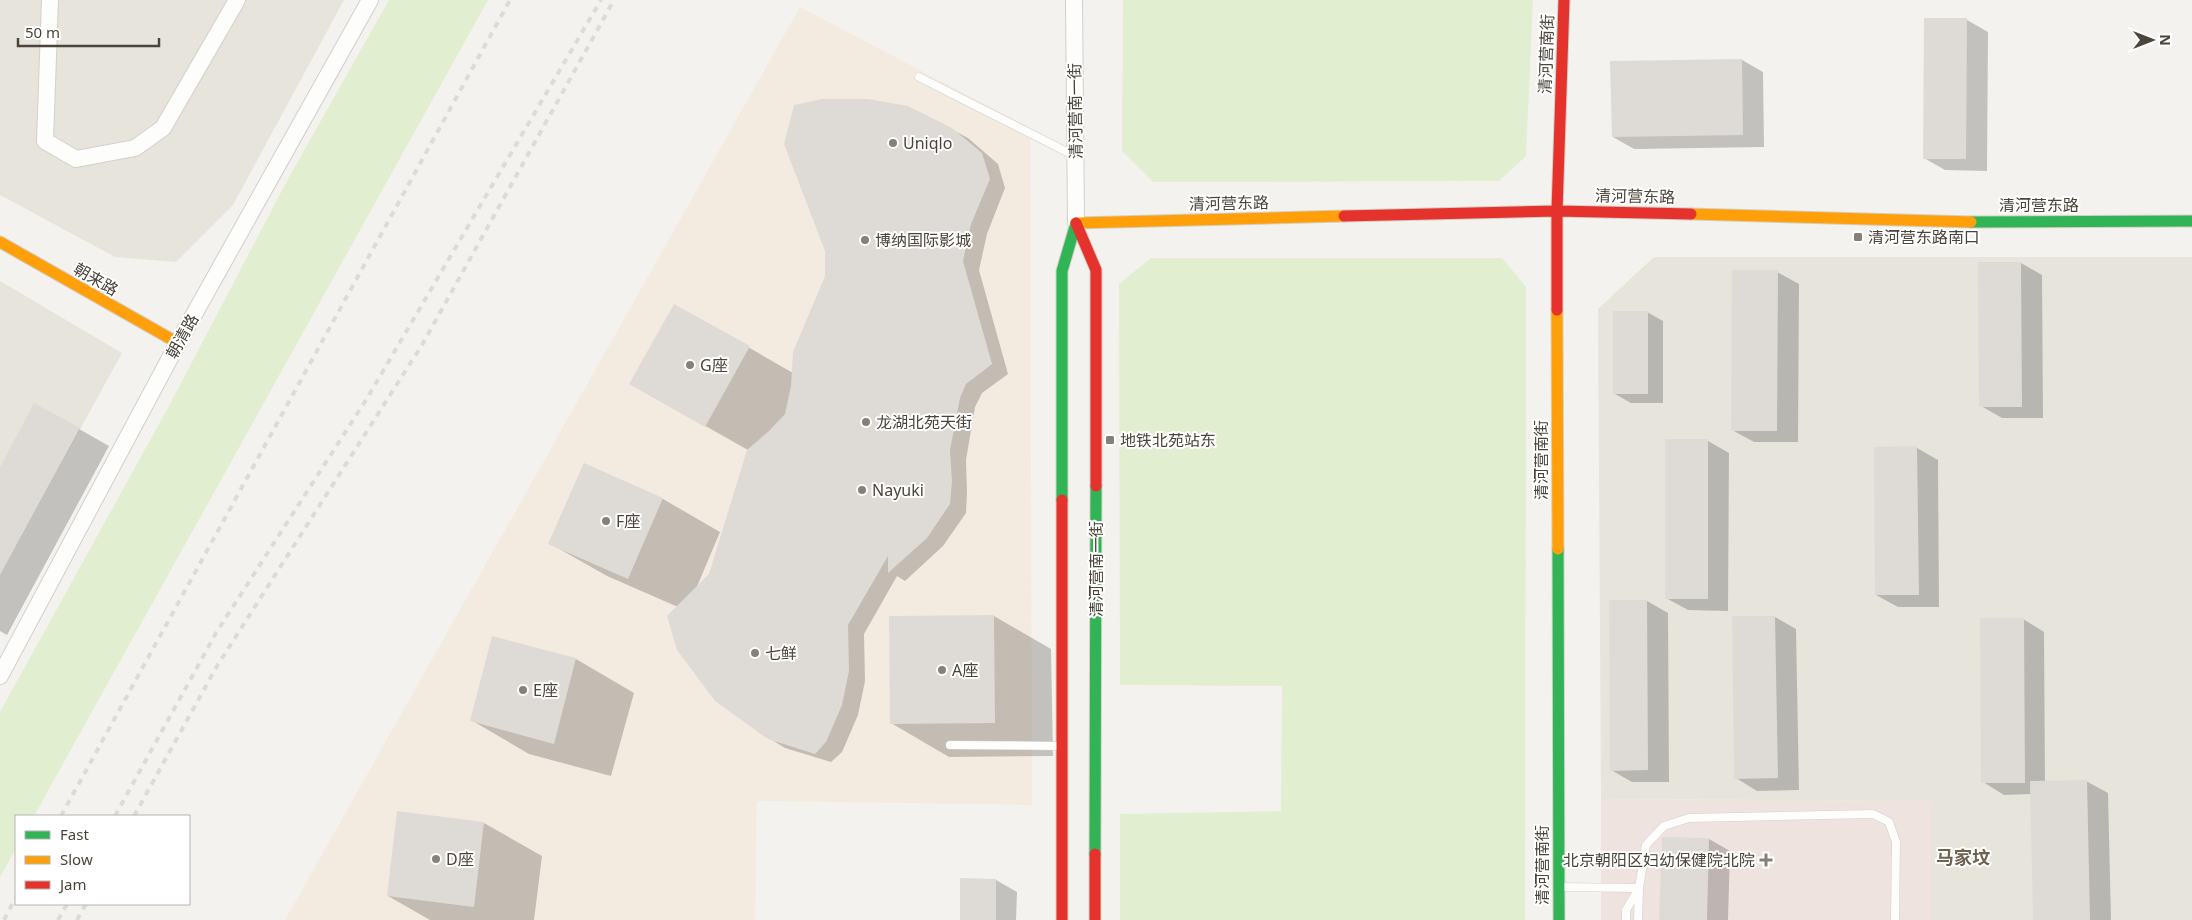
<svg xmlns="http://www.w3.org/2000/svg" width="2192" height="920" font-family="'Noto Sans','Noto Sans SC',sans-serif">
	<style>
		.residential { fill: #e7e4dc }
		.commercial { fill: #f3ebdf }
		.medical { fill: #eee3df }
		.green { fill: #e1eecf }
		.shadow { fill: #0003 }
		.building { fill: #dedbd6 }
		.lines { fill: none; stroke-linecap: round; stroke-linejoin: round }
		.lane-casing { stroke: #d2d0cb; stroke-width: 9 }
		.street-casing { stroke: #d2d0cb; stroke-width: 18 }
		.fast-casing { stroke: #d3cfc5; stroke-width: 13 }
		.slow-casing { stroke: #d3cfc5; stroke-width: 13 }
		.jam-casing { stroke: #d3cfc5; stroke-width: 13 }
		.lane { stroke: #fdfdfc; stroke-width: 8 }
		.street { stroke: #fdfdfc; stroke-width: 16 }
		.fast { stroke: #30b455; stroke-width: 11 }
		.slow { stroke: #ff9f0a; stroke-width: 11 }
		.jam { stroke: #e5322d; stroke-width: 11 }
		.rail { stroke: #dbdbda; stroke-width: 4; stroke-dasharray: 6 6; stroke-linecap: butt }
		.poi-dot { fill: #868178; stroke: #fff; stroke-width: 2 }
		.labels { text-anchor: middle; stroke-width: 4; stroke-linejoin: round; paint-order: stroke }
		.street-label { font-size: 16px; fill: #4b4439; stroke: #fff }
		.poi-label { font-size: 16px; fill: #4b4439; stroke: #fff; text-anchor: start }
		.neighbourhood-label { font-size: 18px; font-weight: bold; fill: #6e6250; stroke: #fff }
	</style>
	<rect width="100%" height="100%" fill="#f4f2ee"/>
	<path class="residential" d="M0,0H344L233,205L176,262L115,257L0,195Z
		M1654,257H2192V920H1931V801L1601,799L1598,309Z
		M0,281L122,353L0,575Z"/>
	<path class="commercial" d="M800,7L1030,128L1032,805L757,801L755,920H285Z"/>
	<path class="medical" d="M1601,799L1931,801V920H1601Z"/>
	<path class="green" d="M389,0H488L34,816H16V848L0,877V712L169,406L288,179Z
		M1123,0H1533L1526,156L1499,181L1153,182L1122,151Z
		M1151,258H1502L1526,287L1525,920H1120V814L1281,811L1282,686L1120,685L1119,284Z"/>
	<path class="shadow" d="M1967,20L1988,32L1987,171L1945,170L1924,158Z
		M1742,60L1763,72L1764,147L1634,149L1613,137Z
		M951,129L968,138L998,164L1005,188L987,234L979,270L1008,374L982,393L975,407L966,460L967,492L966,513L943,546L905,581L897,576L864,634L865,681L858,715L842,752L831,762L785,748L769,738L678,607L607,576L549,543L584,464L663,499L720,532L696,589L710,575L748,450L631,384L675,305L793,373Z
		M2021,263L2042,275L2043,418H2002L1981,406Z
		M1777,272L1799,284L1798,442H1754L1732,430Z
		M1647,312L1663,321V403H1631L1615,394Z
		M79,429L109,446L7,635L0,631V469Z
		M1708,441L1729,453L1728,611L1688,610L1666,598Z
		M1875,448H1917L1938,460L1939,607H1898L1876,595Z
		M1647,601L1668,613L1669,782H1632L1611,770Z
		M994,616L1051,649L1053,756L949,757L891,723Z
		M1775,617L1796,629L1799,790L1757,791L1736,778Z
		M2023,619L2044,632L2045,782L2086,781L2108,793L2111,920H2034L2031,794L2004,795L1983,782Z
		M493,637L576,659L634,693L611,776L529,754L471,720Z
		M398,813L484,823L542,856L534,920H430L388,896Z
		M1709,839L1730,851L1728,920H1661Z
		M996,880L1017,892L1016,920H961Z"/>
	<path class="building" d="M1924,18H1967L1966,159H1923Z
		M1742,59L1743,135L1612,137L1610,61Z
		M822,99H868L908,106L952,128L982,153L990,179L971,224L963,261L992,364L966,384L960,398L950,450L952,482L950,504L927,538L888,573V556L848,625L849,671L842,705L826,742L815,754L768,739L715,701L677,650L667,616L709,574L747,450L769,431L785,414L791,386L793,352L825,276V251L784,144L794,105Z
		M1978,262H2021L2022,407H1979Z
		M1732,270H1778L1777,431H1731Z
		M674,304L750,346L705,427L629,384Z
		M1613,311H1648V394H1613Z
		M34,403L80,428L0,575V467Z
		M1665,439H1708V599H1665Z
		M1917,446L1919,595H1875L1874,447Z
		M584,463L663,498L628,579L548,544Z
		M1609,600H1647L1648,770L1610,771Z
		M994,615L995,723L890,724L889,616Z
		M1732,616H1775L1778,778L1734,779Z
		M1980,618H2024L2025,783H1981Z
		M492,636L576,658L554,744L470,721Z
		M2087,780L2090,920H2033L2030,781Z
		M397,811L484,822L474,907L387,896Z
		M1662,837L1709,838L1707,920H1659Z
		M960,878L996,879V920H960Z"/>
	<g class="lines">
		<defs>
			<path id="lane" d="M919,77L1075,156
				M950,745L1061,746
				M1561,887L1639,888
				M1626,920V910L1638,890
				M1638,920L1639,888L1646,845L1664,826L1689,818L1873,814L1889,822L1896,842L1895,920"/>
			<path id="street" d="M50,0L45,141L76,159L135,148L163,128L237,0
				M1074,0L1076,223
				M0,676L178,343L370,0"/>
			<path id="fast" d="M1971,222L2192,221
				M1062,500V271L1076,223
				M1558,549L1559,920
				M1095,854L1096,486"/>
			<path id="slow" d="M1691,214L1971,222
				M1076,223L1344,216
				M0,242L178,343
				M1557,310L1558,549"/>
			<path id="jam" d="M1344,216L1557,211L1691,214
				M1076,223L1096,270V486
				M1557,310V211L1564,0
				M1062,500V920
				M1095,920V854"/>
		</defs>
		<use href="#lane" class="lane-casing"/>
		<use href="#street" class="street-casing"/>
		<use href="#fast" class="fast-casing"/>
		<use href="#slow" class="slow-casing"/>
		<use href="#jam" class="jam-casing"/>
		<use href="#lane" class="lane"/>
		<use href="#street" class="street"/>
		<use href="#fast" class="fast"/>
		<use href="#slow" class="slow"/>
		<use href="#jam" class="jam"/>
		<path class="rail" d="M61,816L510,0
			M115,816L216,633L366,400L601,0
			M134,816L217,666L422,345L614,0
			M4,920L16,897
			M58,920L67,904
			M77,920L86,904"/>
	</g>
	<g class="poi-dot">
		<circle cx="893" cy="143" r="5"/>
		<rect x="1853" y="232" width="10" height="10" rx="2.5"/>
		<circle cx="865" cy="240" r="5"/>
		<circle cx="690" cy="365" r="5"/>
		<circle cx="866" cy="422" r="5"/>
		<rect x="1105" y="435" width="10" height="10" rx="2.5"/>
		<circle cx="862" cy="490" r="5"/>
		<circle cx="606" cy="521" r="5"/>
		<circle cx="755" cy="653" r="5"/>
		<circle cx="942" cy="670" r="5"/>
		<circle cx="523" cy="690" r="5"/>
		<circle cx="436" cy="859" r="5"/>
		<path d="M1763.5 852.5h5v5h5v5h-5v5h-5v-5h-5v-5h5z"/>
	</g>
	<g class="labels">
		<g class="street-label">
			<text transform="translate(1546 54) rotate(-88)" y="6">清河营南街</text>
			<text transform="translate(1075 111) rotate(-91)" y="6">清河营南一街</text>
			<text transform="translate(1635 196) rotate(1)" y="6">清河营东路</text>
			<text transform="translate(1229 203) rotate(-1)" y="6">清河营东路</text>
			<text x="2039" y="211">清河营东路</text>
			<text transform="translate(96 279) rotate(30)" y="6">朝来路</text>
			<text transform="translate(182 336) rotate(-61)" y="6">朝清路</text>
			<text transform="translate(1541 460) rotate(-90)" y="6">清河营南街</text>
			<text transform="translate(1096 569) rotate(-90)" y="6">清河营南一街</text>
			<text transform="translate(1542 865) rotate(-90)" y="6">清河营南街</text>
		</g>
		<g class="poi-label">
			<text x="903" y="149">Uniqlo</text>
			<text x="1868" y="243">清河营东路南口</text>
			<text x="875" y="246">博纳国际影城</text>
			<text x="700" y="371">G座</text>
			<text x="876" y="428">龙湖北苑天街</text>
			<text x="1120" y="446">地铁北苑站东</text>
			<text x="872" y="496">Nayuki</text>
			<text x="616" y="527">F座</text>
			<text x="765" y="659">七鲜</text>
			<text x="952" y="676">A座</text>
			<text x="533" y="696">E座</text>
			<text x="446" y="865">D座</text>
			<text x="1755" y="866" text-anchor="end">北京朝阳区妇幼保健院北院</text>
		</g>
		<g class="neighbourhood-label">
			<text x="1963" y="864">马家坟</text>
		</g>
	</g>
	<rect x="15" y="815" width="175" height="90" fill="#ffffff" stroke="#b7b4b0"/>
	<rect x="25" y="831" width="25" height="8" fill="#30b455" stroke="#b7b4b0"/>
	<text x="60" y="840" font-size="15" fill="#4b4439">Fast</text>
	<rect x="25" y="856" width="25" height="8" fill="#ff9f0a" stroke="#b7b4b0"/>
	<text x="60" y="865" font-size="15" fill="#4b4439">Slow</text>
	<rect x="25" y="881" width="25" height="8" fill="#e5322d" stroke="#b7b4b0"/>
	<text x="60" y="890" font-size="15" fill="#4b4439">Jam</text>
	<g transform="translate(2152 40) rotate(90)" stroke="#ffffff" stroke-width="4" paint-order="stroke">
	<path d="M0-4L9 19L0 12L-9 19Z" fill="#4b4439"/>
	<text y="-8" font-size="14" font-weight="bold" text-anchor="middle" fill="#4b4439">N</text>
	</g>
	<path d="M18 38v8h141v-8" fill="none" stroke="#4b4439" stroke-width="2.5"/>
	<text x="25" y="38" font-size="15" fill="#4b4439" stroke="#ffffff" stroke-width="4" paint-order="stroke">50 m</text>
</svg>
